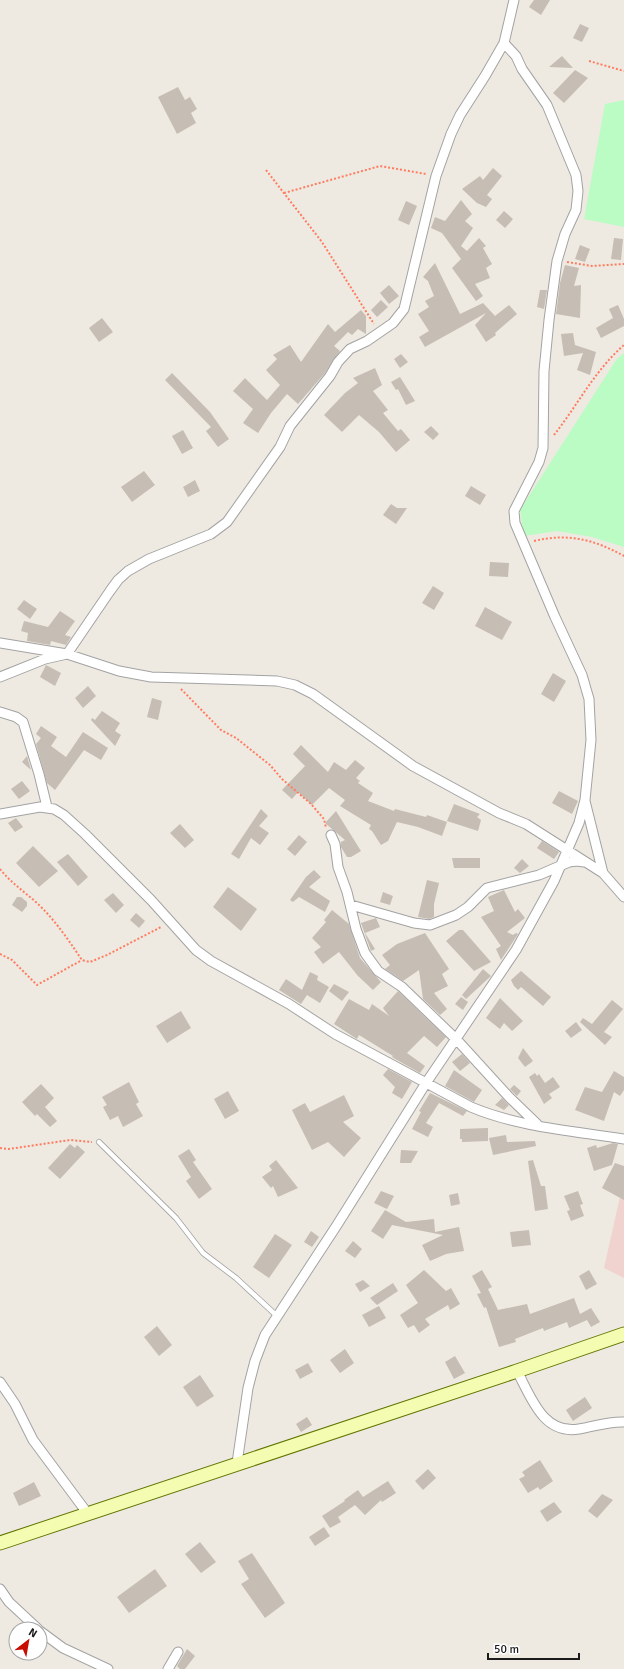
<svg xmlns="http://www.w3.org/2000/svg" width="624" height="1669" font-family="Signika,sans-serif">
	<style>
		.commercial { fill: #f0d2ce }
		.park { fill: #bafcc4 }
		.building { fill: #c6bdb4 }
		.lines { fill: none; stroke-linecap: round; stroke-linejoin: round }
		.lane-casing { stroke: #a3a3a3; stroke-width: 6 }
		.street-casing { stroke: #a3a3a3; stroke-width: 11 }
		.secondary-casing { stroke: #617600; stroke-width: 15 }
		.path { stroke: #ff7c61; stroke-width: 2; stroke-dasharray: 2 2; stroke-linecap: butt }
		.lane { stroke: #fff; stroke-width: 4.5 }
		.street { stroke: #fff; stroke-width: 9 }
		.secondary { stroke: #f3fcb0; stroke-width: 13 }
	</style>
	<rect width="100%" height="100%" fill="#eeeae1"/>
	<path class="commercial" d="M624,1179V1278L604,1268Z"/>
	<path class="park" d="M624,100V227L584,219L605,104Z
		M624,353V547L592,537L557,531L524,536L520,510L616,360Z"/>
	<path class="building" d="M534,0H550L541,15L529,7Z
		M580,24L589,28L582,42L573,38Z
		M562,56L573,68L549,67Z
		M575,70L588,78L564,103L553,93Z
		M178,87L185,100L190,97L197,109L191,113L196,123L177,134L158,97Z
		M493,168L502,176L487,195L492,199L486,207L477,203L462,189L480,176L483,180Z
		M461,200L472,214L465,221L473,228L461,246L467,251L479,238L486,246L483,248L492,264L486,268L490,278L475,284L483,296L476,301L452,268L461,259L442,233L431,228L435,217L445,221Z
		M406,201L417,206L409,225L398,220Z
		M504,211L513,219L505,228L496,220Z
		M614,238L623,239L621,260L611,259Z
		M580,245L590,249L585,262L575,259Z
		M435,263L460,314L483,303L495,316L509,305L517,314L495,333L496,335L486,342L475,325L486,313L425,347L419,337L429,331L418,314L429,307L425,301L434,296L428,281L423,277Z
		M565,265L579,268L574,286L581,285L580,318L556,314L560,283Z
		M389,285L399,296L389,304L380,293Z
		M540,290H547L544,309L537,307Z
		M381,300L388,307L377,317L371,310Z
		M618,305L624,319V326L601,338L596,328L613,318L609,309Z
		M361,310L366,316V334L358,329L352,335L348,332L334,346L340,351L325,373L298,404L287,394L271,413L258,433L243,423L253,409L233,391L245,378L267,400L280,385L266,370L277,359L273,355L290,345L301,362L328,324L335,332Z
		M102,318L113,332L99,342L89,328Z
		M573,333L575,345L596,352L590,375L577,370L583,353L564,356L561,334Z
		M401,354L408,362L400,368L394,359Z
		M375,368L382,385L373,391L388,410L383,413L398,431L401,429L410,440L396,452L379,432L359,415L342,432L324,415L345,393L358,383L353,378Z
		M172,373L210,412L229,439L218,447L206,431L211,427L165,380Z
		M400,377L415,401L406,405L398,389L396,390L391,382Z
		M431,426L439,434L433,440L424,432Z
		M183,430L193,448L182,454L172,436Z
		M144,471L155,485L132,502L121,487Z
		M195,480L200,491L188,497L183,487Z
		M471,486L486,495L480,505L465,496Z
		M391,504L397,508H407L396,524L383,515Z
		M490,562L509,563L508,577L489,576Z
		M433,586L444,593L434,610L422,603Z
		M24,600L37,609L30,619L17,609Z
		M485,607L512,622L502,640L475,626Z
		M60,611L75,621L65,635L71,637L66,645L51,641L50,645L27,641L28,633L21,631L24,621L48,627Z
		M46,665L61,673L55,686L40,677Z
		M553,673L566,681L554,702L541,694Z
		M88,686L96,696L83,708L75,698Z
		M152,698L162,701L158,720L147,717Z
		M102,711L120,723L115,731L121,735L115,746L91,720L92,718L95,720Z
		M41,726L57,737L51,746L66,757L83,732L108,748L101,760L84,750L55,790L47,783L36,744L41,738L36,734Z
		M301,745L328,772L334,762L346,770L355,760L365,768L356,778L360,781L358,783L373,793L368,801L394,811L395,809L426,817L427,815L447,822L442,836L418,827L397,822L388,841L381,845L372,831L369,829L371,825L340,806L345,800L329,788L312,805L298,792L292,799L282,790L305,766L293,754Z
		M27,756L31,770L22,762Z
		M22,781L30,791L19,799L11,789Z
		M559,791L578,801L572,814L552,803Z
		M454,804L480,814L477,817L481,820L478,831L447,821Z
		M261,809L268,816L259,826L269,833L260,845L251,838L239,859L231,854Z
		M336,811L361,851L351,857H347L341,847V842L345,840L325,823Z
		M16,818L23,827L15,832L8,823Z
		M180,824L194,840L185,848L170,833Z
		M299,835L307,842L295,856L287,849Z
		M542,841L559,852L554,859L537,848Z
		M33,846L58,871L39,887L16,863Z
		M68,854L88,877L78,886L57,862Z
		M452,858H480V868H454Z
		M522,859L529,866L520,873L514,868Z
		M314,870L321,877L309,887L330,901L325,912L299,897L293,902L290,900L306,877Z
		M427,880L439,883L434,904V917L429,919L418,917Z
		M228,887L257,909L241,931L213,907Z
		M504,890L515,912L518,909L525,918L507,932L513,935L516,933L518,934L501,960L496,949L501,946L481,917L494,911L488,897Z
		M383,892L393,896L390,905L380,902Z
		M113,893L124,905L116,913L104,900Z
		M17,897H21L27,902V906L22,912L12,905Z
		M332,910L349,924L360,958L381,982L373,990L358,976L339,952L323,964L314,952L321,947L312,938L326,922L324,920Z
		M136,913L145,921L139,928L130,920Z
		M376,918L380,927L365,933L375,949L371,951L361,923Z
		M459,930H463L491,962L474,971L446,941Z
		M425,933L449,969L442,974L448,986L434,993L447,1009L440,1015L423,999L419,970L403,981L385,969L390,965L382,955L397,944Z
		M483,969L491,976L466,999L462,995Z
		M521,971L551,997L543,1006L521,987L518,990L514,986L511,980Z
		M310,972L318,976L317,980L329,987L320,1003L307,995L301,1004L279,990L286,979L302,990Z
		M334,984L349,992L342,1001L329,991Z
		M398,991L446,1037L437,1047L424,1036L407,1053L425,1066L420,1073L397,1060L392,1057L393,1056L359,1035L357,1039L334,1024L349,999L369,1010L372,1004L389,1016L383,1008Z
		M461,997L468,1002L463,1010L455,1004Z
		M500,998L523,1021L512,1031L504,1023L500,1029L486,1018Z
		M612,1000L623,1009L604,1032L612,1037L605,1045L580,1022L583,1018L592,1024Z
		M181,1011L191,1028L167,1043L156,1026Z
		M576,1022L582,1030L571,1038L565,1031Z
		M523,1048L533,1061L525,1067L518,1058Z
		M462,1054L470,1063L460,1071L452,1062Z
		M388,1069L412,1082L402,1099L392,1093L395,1087L383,1075Z
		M454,1070L482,1090L474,1102L445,1086Z
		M614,1071L624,1077V1090L620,1096L614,1092L604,1121L575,1110L585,1087L602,1092Z
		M535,1073L537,1076L539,1074L545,1083L553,1077L560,1087L549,1094L552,1098L544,1104L529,1077Z
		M129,1082L139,1102L136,1104L143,1116L123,1127L118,1116L110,1120L103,1107L107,1105L102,1097Z
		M41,1084L54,1098L45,1107L57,1121L50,1127L37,1114L35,1116L22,1102Z
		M514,1085L521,1091L517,1096L510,1089Z
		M228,1091L239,1111L225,1119L214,1099Z
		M430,1093L467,1111L463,1116L439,1103L426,1123L433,1127L428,1137L412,1129L421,1112L419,1111Z
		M344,1095L354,1116L343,1122L361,1138L344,1157L328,1142L312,1150L292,1110L305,1103L310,1112Z
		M502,1098L509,1105L504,1110L495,1105Z
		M488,1128V1141L462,1142V1139H460V1129Z
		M506,1135L507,1142L535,1141L536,1146L493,1155L489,1138Z
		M613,1143L618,1144L612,1165L594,1171L587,1148L596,1145L597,1148Z
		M70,1144L75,1148L77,1145L85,1152L60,1179L48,1168Z
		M189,1149L196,1160L193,1162L212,1189L199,1199L186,1181L191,1177L178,1156Z
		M401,1150L418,1151L411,1163H400Z
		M276,1160L298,1188L278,1197L273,1186L271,1188L262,1177L272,1170L269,1166Z
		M533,1160L541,1186H545L548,1209L535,1211L528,1161Z
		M615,1163L624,1166V1200L602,1188Z
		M381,1191L394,1196L387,1209L374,1203Z
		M578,1191L583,1204L580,1205L584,1216L571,1221L567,1211L570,1210L564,1196Z
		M458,1193L460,1204L451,1206L449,1195Z
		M385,1210L406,1222L434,1219L435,1232L459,1227L464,1251L446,1254L430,1261L422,1245L443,1235L392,1225L383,1239L371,1231Z
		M529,1230L531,1245L512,1247L510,1232Z
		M311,1231L319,1237L312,1247L304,1242Z
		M275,1234L292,1245L269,1278L253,1267Z
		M353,1241L362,1249L355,1258L345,1251Z
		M424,1270L446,1291L451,1288L460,1304L450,1310L448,1305L425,1319L430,1325L419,1333L414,1325L408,1328L400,1315L418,1303L406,1285Z
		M482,1270L492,1287L488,1289L498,1310L527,1304L530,1314L574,1298L580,1314L591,1308L600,1322L591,1327L587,1320L569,1328L567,1322L544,1331L543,1328L515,1339L516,1342L499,1347L486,1307L484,1308L477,1294L481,1293L472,1276Z
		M589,1270L597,1284L586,1290L579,1276Z
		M363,1280L370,1286L360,1292L355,1284Z
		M393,1283L398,1291L377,1305L370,1298Z
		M379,1306L386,1318L369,1327L362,1315Z
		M157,1326L172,1345L159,1356L144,1337Z
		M345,1349L354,1363L340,1373L330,1360Z
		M455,1356L465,1373L454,1379L445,1362Z
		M308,1363L313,1372L300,1379L295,1370Z
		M200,1375L214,1396L197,1407L183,1387Z
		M585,1397L592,1408L573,1421L566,1410Z
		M307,1417L312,1425L301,1432L296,1424Z
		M540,1460L553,1481L540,1490L538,1487L528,1493L519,1479L525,1476L522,1472Z
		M428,1469L436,1478L423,1490L415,1481Z
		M388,1481L396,1493L382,1502L381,1500L365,1515L355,1505L338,1517L341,1522L330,1528L322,1516L345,1501L344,1500L358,1490L363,1497Z
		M34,1482L41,1496L19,1506L13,1493Z
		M602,1494L613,1500L597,1518L588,1511Z
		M554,1502L562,1512L547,1522L540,1511Z
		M324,1527L330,1536L315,1546L309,1537Z
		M200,1542L216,1562L201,1573L185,1554Z
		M252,1553L285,1603L265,1618L241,1584L249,1579L238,1561Z
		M155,1569L167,1586L129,1613L117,1597Z
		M187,1649L195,1656L185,1669H180L177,1666Z"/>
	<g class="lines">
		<defs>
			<path id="lane" d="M99,1142L176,1218L203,1253L236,1278L277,1316"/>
			<path id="street" d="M0,643L67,654L119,671L151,677L277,681L295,685L313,694L413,766L499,813L526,824L603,873
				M0,677L45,659L67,654L110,591L118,580L128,571L149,559L211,534L227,522L280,447L290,426L330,376L338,362L350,349L367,341L393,323L404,309L436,176L451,134L460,115L485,76L504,43
				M0,712L16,717L23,722L39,774L47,807
				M585,801L603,873L624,897
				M0,814L40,807L54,809L64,815L85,834L151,900L196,950L211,961L289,1004L335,1034L471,1107C518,1127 574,1131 624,1139
				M331,835L335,844L338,867L347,892L356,929L365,953L378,971L402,987L457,1040L509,1097L537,1124
				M351,905L414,923L430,925L456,915L468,907L487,888L539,875L569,862L577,861L584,862
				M517,1371C531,1397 543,1435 579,1429C593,1427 609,1421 624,1422
				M0,1382L15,1404L33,1440L88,1514
				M237,1463L248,1388L255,1361L265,1335L337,1225L426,1083L516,950L554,881L579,823L585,800L591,740L589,699L582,675L555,617L515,523L514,511L539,462L543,448L544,371L549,320L557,261L565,234L576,210L578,191L576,175L547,105L522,69L516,56L504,43L514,0
				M0,1589L9,1602L38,1629
				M40,1631L63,1648L108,1669
				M168,1669L178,1652"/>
			<path id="secondary" d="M0,1543L517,1371L624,1334"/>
		</defs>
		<use href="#lane" class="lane-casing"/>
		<use href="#street" class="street-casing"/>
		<use href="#secondary" class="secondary-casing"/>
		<path class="path" d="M589,61L624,71
			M266,170L322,242L374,324
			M284,193L380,166L426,174
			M567,262L592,266L624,264
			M554,435C577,406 595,370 624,345
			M534,541C568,533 593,539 624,556
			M181,689L221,730L236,738L270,765L282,779L311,804L324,819L326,828
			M0,869C11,883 25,892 38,904C56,921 69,941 82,960L90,962L107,955L161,927
			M0,954L12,960L37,985L82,960
			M0,1148L9,1149L70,1140L92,1142"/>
		<use href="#lane" class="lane"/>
		<use href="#street" class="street"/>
		<use href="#secondary" class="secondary"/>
	</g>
	<g transform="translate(28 1641) rotate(31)"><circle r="19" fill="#ffffff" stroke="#a4a4a4"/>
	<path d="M0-3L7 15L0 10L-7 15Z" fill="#c80e00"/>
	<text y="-6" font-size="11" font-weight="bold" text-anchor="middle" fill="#1c1c1c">N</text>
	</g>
	<path d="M488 1653v6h91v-6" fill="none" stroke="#1c1c1c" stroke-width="2"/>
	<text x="494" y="1653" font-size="12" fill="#1c1c1c" stroke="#ffffff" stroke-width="3" paint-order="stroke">50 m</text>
</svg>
